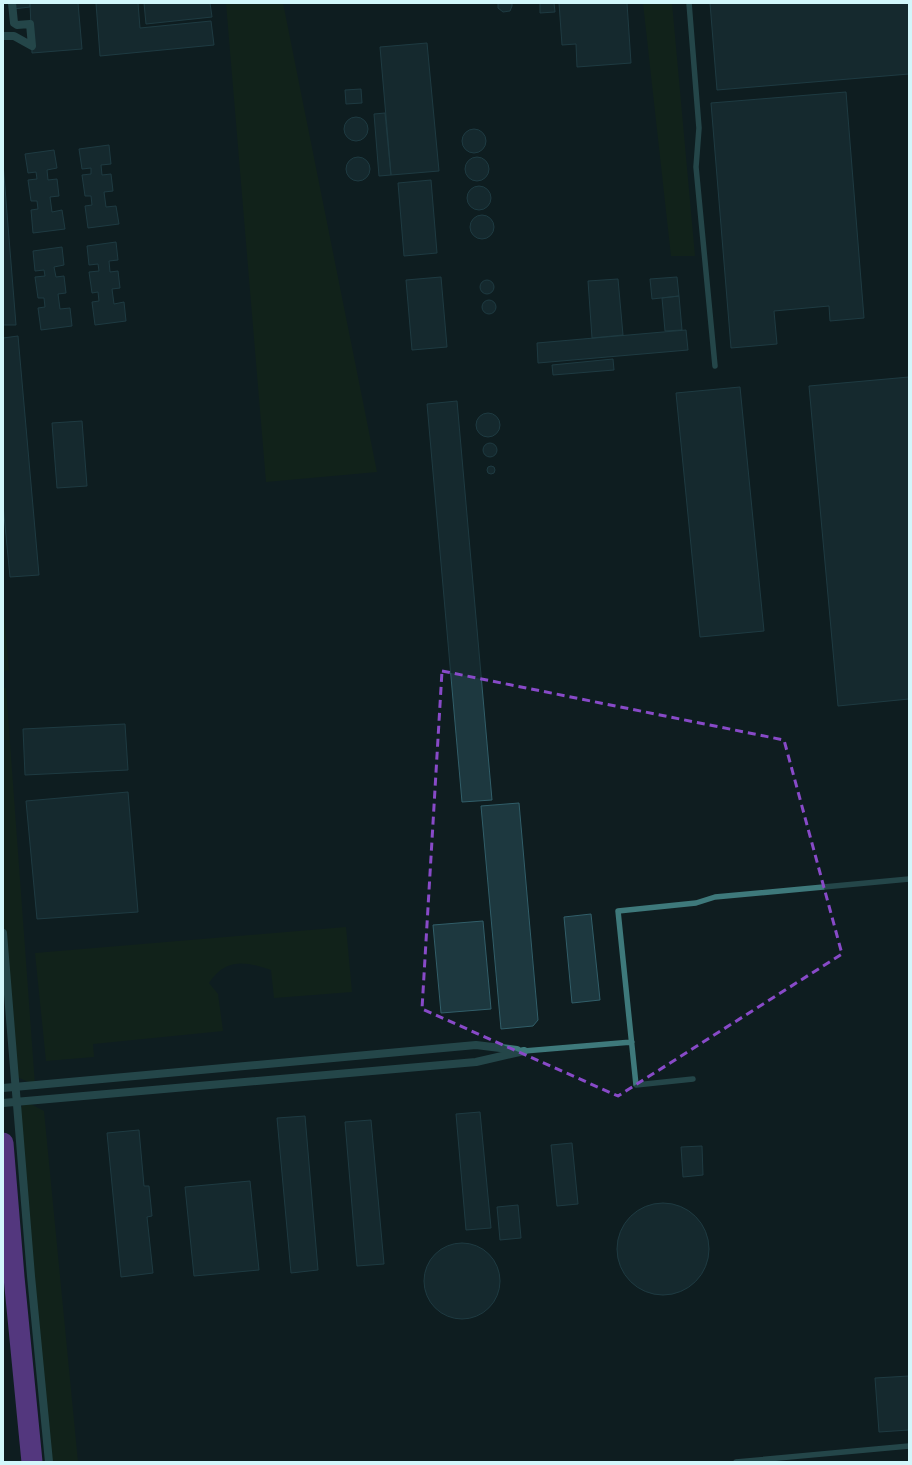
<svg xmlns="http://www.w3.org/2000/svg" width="912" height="1465" font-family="'Source Sans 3',sans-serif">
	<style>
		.green { fill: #142913 }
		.building { fill: #1d383f; stroke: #315e69 }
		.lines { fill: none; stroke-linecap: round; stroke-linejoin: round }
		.lane { stroke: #3e797b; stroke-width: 5.5 }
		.street { stroke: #3e797b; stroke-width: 8 }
		.highway { stroke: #a658f0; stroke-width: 21 }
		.marked { fill: none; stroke: #884ac8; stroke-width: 3; stroke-dasharray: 8 5; stroke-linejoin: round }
	</style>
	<rect width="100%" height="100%" fill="#0f1d20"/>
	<path class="green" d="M226,3H283L377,472L266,482Z
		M643,3H672L695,256H671Z
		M3,604L9,670L3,671Z
		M3,688H6L35,1085L15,1076L3,933Z
		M346,927L352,992L274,998L271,970C247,962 226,957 209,983L218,994L223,1031L93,1044L94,1057L46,1061L35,953Z
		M25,1101L44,1111L78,1462H50L18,1113Z"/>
	<path class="building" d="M12,3H30V7L13,9Z
		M30,3H78L82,49L32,53Z
		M96,3H138L140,28L211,21L214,45L100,56Z
		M144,3H210L212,17L146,24Z
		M498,3H512V6L510,11L503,12L498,8Z
		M540,3H554L555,12L540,13Z
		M559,3H627L631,63L577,67L576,44L562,45Z
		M710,3H909V74L717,90Z
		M427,43L439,171L391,175L380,47Z
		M361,89L362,103L346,104L345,90Z
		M846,92L864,318L830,321L829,306L774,311L777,344L731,348L711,103Z
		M385,113L391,175L379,176L374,114Z
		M344 129a12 12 0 1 1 24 0a12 12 0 1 1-24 0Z
		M462 141a12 12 0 1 1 24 0a12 12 0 1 1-24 0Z
		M109,145L111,164L101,165L102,175L111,174L113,191L104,192L106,207L116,206L119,224L88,228L85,206L92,205L91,196H85L82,175L91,174V168L82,169L79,149Z
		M54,150L57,168L47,170L48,180L57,179L59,196L50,197L52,212L62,210L65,229L33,233L31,210L38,209L37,201H31L28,180L37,179L36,172L28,173L25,154Z
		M465 169a12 12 0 1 1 24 0a12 12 0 1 1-24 0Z
		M346 169a12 12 0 1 1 24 0a12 12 0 1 1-24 0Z
		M3,163L16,325H3Z
		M431,180L437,253L404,256L398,183Z
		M467 198a12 12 0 1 1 24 0a12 12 0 1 1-24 0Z
		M470 227a12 12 0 1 1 24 0a12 12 0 1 1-24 0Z
		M116,242L118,260L109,261L110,272L118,271L120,288L112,289L114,304L124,302L126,321L95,325L92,302L99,301L98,292L92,293L89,272L99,271L98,264L89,265L87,246Z
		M62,247L64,265L54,267L56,277L64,276L66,293L58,294L60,309L70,308L72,326L41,330L38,308L45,307L44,298H38L35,277L45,276L44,270L35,271L33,251Z
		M441,277L447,347L412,350L406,280Z
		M677,277L679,296L652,299L650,279Z
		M618,279L623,335L592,338L588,281Z
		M480 287a7 7 0 1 1 14 0a7 7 0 1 1-14 0Z
		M679,296L682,330L665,331L662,298Z
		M482 307a7 7 0 1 1 14 0a7 7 0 1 1-14 0Z
		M686,330L688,350L538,363L537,343Z
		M18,336L39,575L10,577L3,505V338Z
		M613,359L614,370L553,375L552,365Z
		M909,377V699L838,706L809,386Z
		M740,387L764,631L700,637L676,393Z
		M457,401L492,800L462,802L427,404Z
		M476 425a12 12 0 1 1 24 0a12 12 0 1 1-24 0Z
		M82,421L87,486L57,488L52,423Z
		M483 450a7 7 0 1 1 14 0a7 7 0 1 1-14 0Z
		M487 470a4 4 0 1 1 8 0a4 4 0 1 1-8 0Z
		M125,724L128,770L25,775L23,729Z
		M128,792L138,912L37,919L26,801Z
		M519,803L538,1020L533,1026L501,1029L481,806Z
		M591,914L600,1000L572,1003L564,917Z
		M483,921L491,1009L441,1013L433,925Z
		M480,1112L491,1228L466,1230L456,1114Z
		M305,1116L318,1270L291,1273L277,1118Z
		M371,1120L384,1264L357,1266L345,1122Z
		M139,1130L144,1186H149L152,1216L147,1217L153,1273L121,1277L107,1133Z
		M572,1143L578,1204L557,1206L551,1145Z
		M702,1146L703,1175L683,1177L681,1147Z
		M250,1181L259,1270L194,1276L185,1187Z
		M617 1249a46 46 0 1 1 92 0a46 46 0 1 1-92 0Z
		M518,1205L521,1238L500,1240L497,1207Z
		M424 1281a38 38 0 1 1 76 0a38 38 0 1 1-76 0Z
		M909,1376V1430L879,1432L875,1378Z"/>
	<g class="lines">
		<path class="lane" d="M689,3L699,128L696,167L715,366
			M524,1051L632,1042
			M693,1079L636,1085L618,911L696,903L715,897L909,879
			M736,1462L909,1446"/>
		<path class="street" d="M3,36H14L32,46L30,24L17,25L14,23L12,3
			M3,933L31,1276L49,1462
			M3,1088L476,1045L517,1050
			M3,1103L476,1062L524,1051"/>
		<path class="highway" d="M3,1143L14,1277L32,1462"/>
	</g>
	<path d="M0 0H912V1465H0ZM442,671L784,740L842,954L618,1096L422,1009Z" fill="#0f1d20" fill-opacity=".55" fill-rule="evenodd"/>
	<path class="marked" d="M442,671L784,740L842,954L618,1096L422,1009Z"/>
	<rect width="912" height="1465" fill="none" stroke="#d2f7fb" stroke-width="8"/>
</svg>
